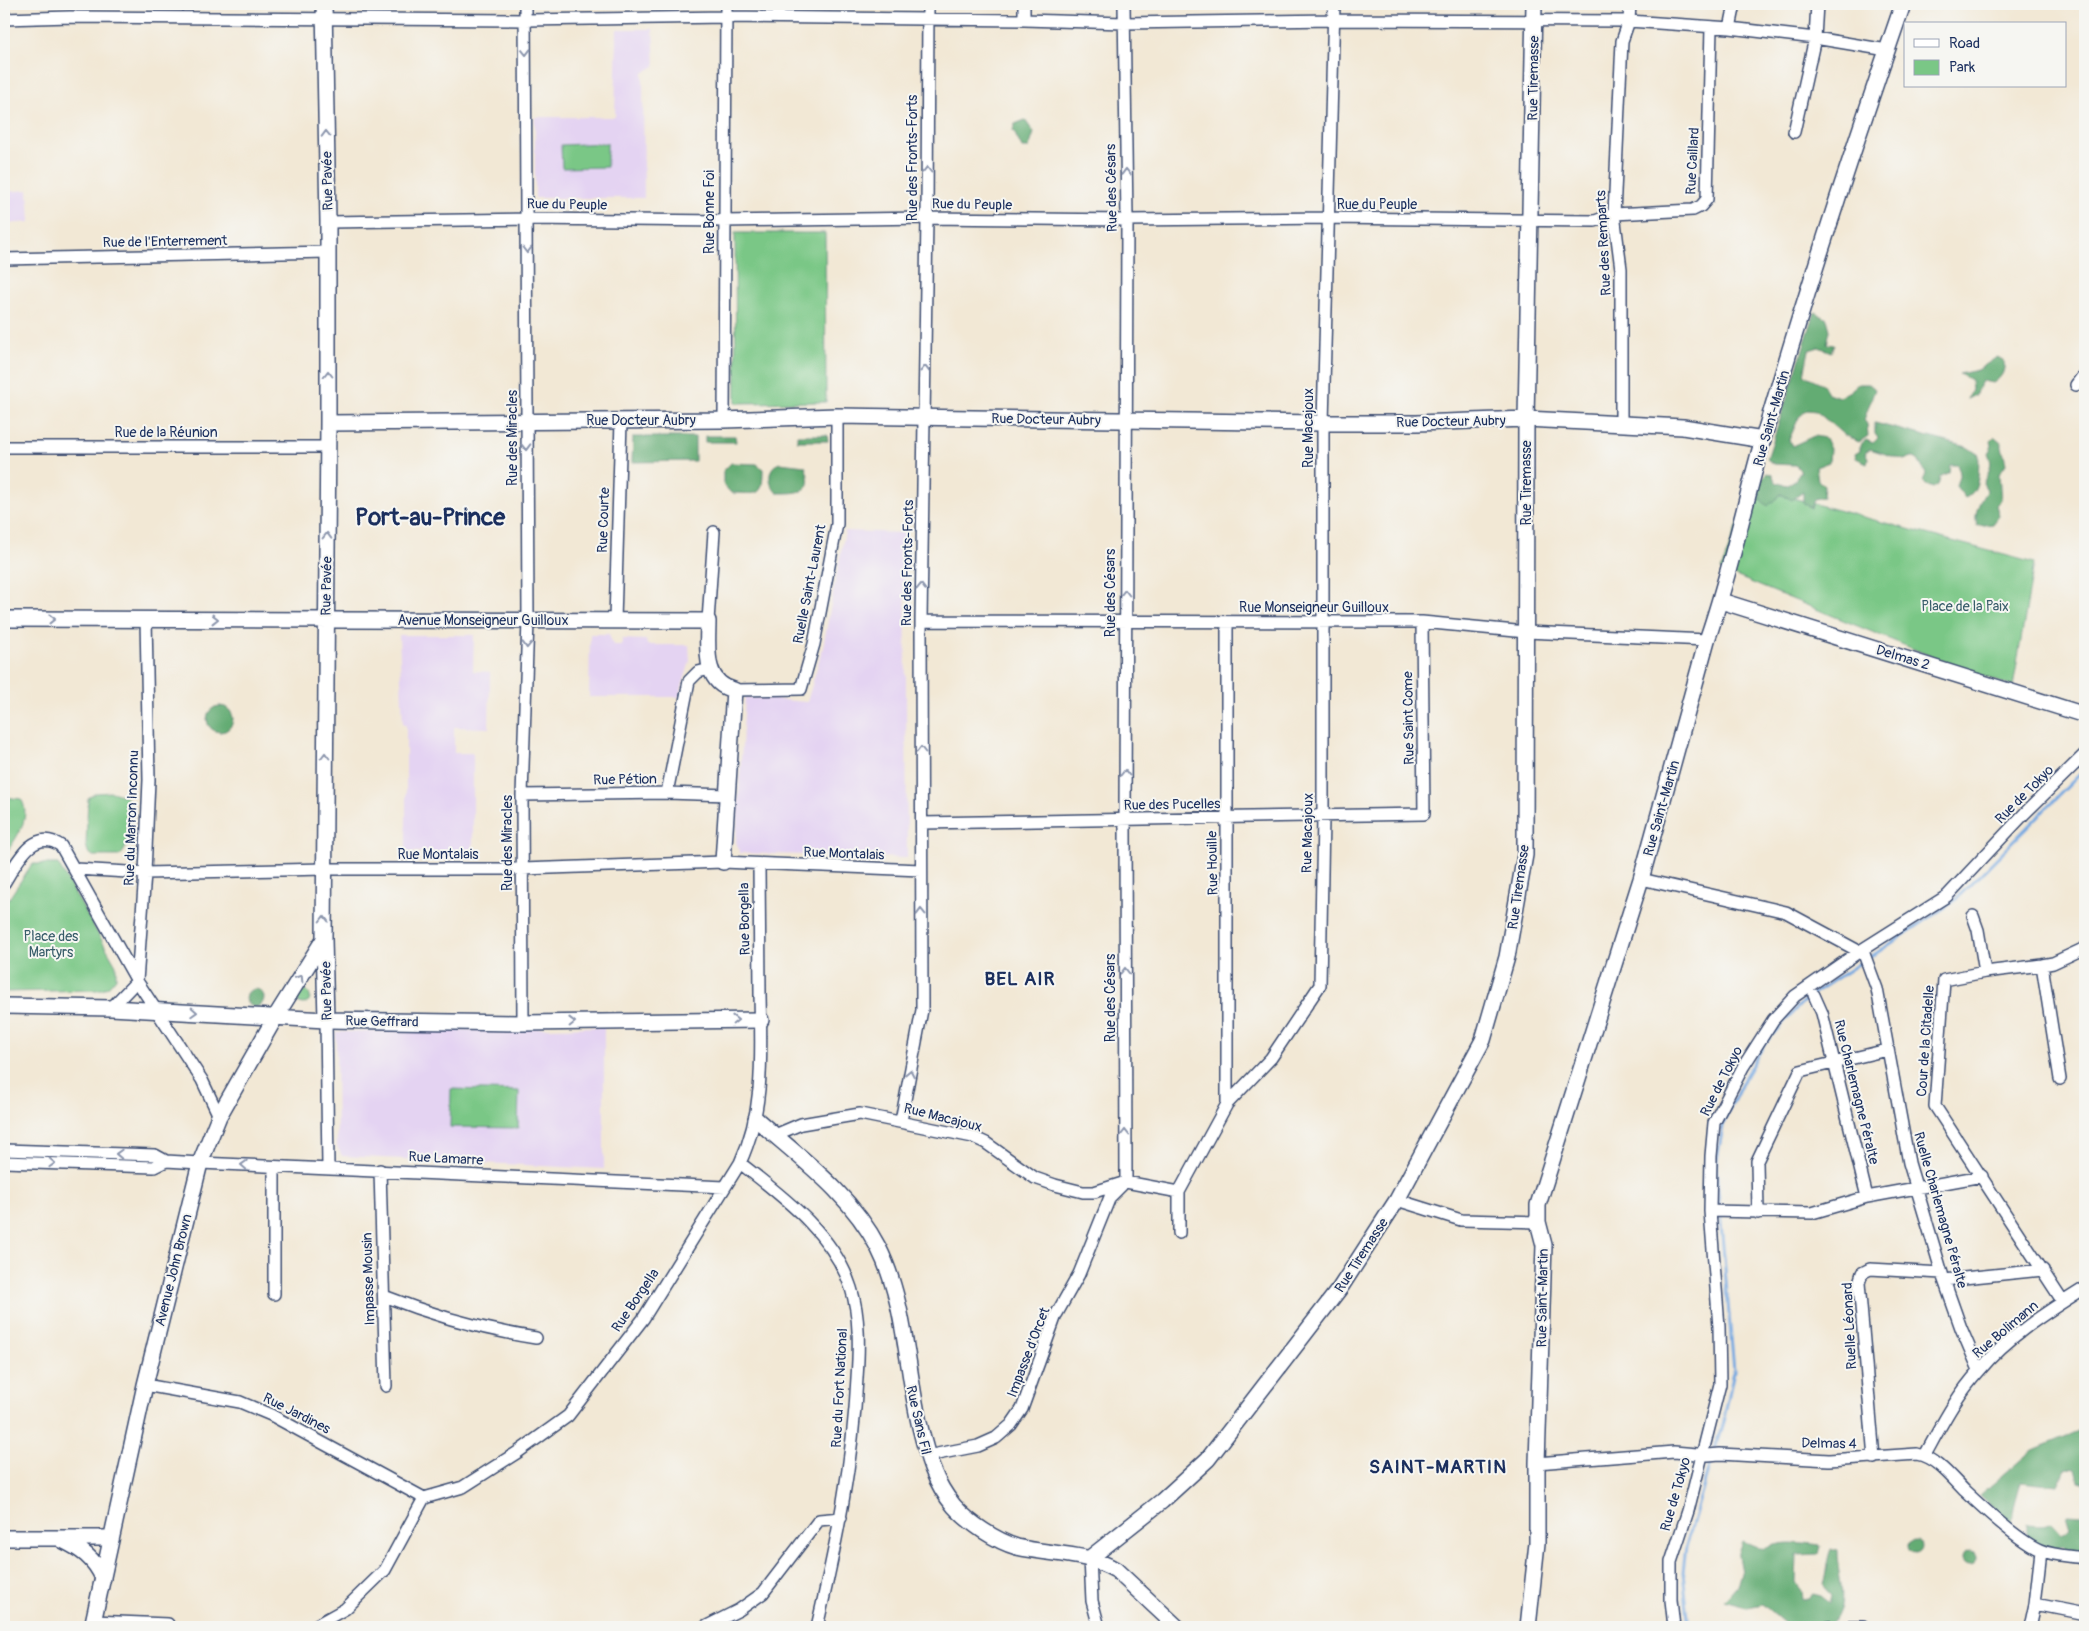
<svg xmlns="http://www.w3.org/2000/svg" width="2089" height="1631" font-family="Pangolin,sans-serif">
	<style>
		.built { fill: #e4d3f2 }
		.green { fill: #7ac786; stroke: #4a7b72 }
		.forest { fill: #63ac73; stroke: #3f6e68 }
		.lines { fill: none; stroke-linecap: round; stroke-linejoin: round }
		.stream { stroke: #74a8e1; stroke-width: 3 }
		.street-casing { stroke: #3b4b70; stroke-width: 14 }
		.secondary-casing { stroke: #3b4b70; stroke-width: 18 }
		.street { stroke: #fff; stroke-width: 11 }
		.secondary { stroke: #fff; stroke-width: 15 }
		.oneway { stroke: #8d97ae }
		.labels { text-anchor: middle; stroke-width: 4; stroke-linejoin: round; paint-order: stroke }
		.street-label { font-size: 14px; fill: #1b2f5e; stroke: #f6f6f2 }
		.park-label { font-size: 14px; fill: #385d6a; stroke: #f6f6f2 }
		.district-label { font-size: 19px; font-weight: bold; letter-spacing: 1px; fill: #1b2f5e; stroke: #f6f6f2 }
		.town-label { font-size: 24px; font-weight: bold; fill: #1b2f5e; stroke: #f6f6f2 }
	</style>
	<rect width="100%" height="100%" fill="#f6f6f2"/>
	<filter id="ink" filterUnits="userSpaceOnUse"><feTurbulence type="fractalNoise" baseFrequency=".02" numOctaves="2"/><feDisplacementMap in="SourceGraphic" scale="10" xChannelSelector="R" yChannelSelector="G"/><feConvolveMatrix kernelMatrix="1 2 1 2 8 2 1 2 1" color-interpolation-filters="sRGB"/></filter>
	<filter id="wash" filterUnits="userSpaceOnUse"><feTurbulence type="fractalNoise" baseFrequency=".0096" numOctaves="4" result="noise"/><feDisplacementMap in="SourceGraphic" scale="20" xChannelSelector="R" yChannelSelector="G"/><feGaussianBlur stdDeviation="1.12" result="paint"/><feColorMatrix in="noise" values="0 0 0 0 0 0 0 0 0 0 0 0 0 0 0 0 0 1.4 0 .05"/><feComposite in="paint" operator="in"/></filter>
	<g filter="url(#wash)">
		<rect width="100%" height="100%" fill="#f2e8d5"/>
		<path class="built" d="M617,29H653L655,66L643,73L644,198H535V117H615Z
			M28,190L30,222L4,224V192Z
			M845,531L905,533L907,858L740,853L736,842L745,697L807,702L823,647Z
			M590,634H609L613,645H622V639L646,640L647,645H689L690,661L679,697H589Z
			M399,635H474L473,671L490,672L489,728L454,727V753H473V852H406V725H403Z
			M604,1027V1169L342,1156L337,1146L336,1032Z"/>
		<path class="green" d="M607,143V167L562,168L561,145Z
			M735,233H825L826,402L736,403Z
			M1752,487L2034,563L2013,687L1955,666L1721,570Z
			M112,792C118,794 127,796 130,802C135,813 130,850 119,856H93L88,852L86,845L88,798L96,793Z
			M4,797L21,799C33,818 14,841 4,856Z
			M32,864H58L116,965V978L108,987L97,990L4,992V906Z
			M296 997a7 7 0 1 1 14 0a7 7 0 1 1-14 0Z
			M451,1089L519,1091L518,1128L450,1127Z"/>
		<path class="forest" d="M1025,120L1034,133L1029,148H1022L1013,130L1015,124Z
			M1815,312L1827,319L1830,330L1827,344L1834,345L1831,352L1819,347L1809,350L1804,375L1823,384L1828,393L1839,397L1850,391L1858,384H1869L1875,389L1864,420L1867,424L1868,436L1859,442L1844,435L1816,411L1807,410L1799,417L1789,440L1792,446L1814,436L1825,438L1830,449L1829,462L1816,467L1818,480L1824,486L1823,497L1814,499L1811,508L1803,503V492L1792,500L1781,494L1768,506L1761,500C1759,489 1758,480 1767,473L1772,475L1776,482L1786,486L1795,480L1801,471L1795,465L1774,464L1767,459Z
			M1997,357L2004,360C2005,370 2003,377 1993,383L1982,381L1975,395L1967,399L1972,390L1971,380L1959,374L1978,370Z
			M1875,423L1967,447L1979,455C1978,471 1981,491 1965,498L1956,486L1960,472L1957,465H1950L1949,472L1940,477L1938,485L1933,488L1926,485L1923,481L1926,474L1918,460L1912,457L1904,460L1870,449L1865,452L1868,458L1867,463L1856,458L1855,454L1860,451V445L1866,440L1873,443L1878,438L1875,434Z
			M797,435H827L828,441H797Z
			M705,436H735L736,442H705Z
			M633,437H695V461L632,462Z
			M1995,437L2001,442L2006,464L1999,474L2001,500L1996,505L1999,516L1993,524L1977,526C1973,513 1980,501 1987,490L1983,483C1989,471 1994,466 1988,453L1992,446L1991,441Z
			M731,463L757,464L763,469C763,499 758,493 731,493L723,484V471Z
			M780,463L805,466C816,494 799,493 777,493C768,484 766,467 780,463Z
			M207 719a13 13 0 1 1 26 0a13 13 0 1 1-26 0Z
			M246 998a9 9 0 1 1 18 0a9 9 0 1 1-18 0Z
			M2085,1428V1483L2078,1481L2075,1469L2065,1468L2058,1486L2021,1482L2010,1523L1980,1495L2031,1451Z
			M2067,1514L2085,1515V1554L2069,1553L2063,1545L2049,1552L2027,1539V1525L2040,1526L2052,1522L2062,1533L2071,1527Z
			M1908 1547a7 7 0 1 1 14 0a7 7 0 1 1-14 0Z
			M1743,1542L1762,1550C1785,1539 1797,1544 1821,1546L1819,1554L1797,1555L1796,1582L1801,1590L1802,1599L1808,1598L1813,1594L1821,1596L1830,1603L1832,1595L1823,1585C1827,1573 1826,1561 1831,1549L1837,1551C1837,1580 1851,1600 1831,1626L1822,1623L1820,1627H1790L1763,1604L1748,1607L1724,1601L1737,1586L1741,1572L1738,1556Z
			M1962 1558a7 7 0 1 1 14 0a7 7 0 1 1-14 0Z"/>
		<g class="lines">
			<path class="stream" d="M1869,958L1953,902L2085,769
				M1714,1451L1723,1423L1734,1371L1716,1166L1724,1121L1746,1075L1765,1043L1790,1015L1807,998L1863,961
				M1689,1627L1683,1572L1686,1546L1712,1457"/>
		</g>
	</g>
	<g filter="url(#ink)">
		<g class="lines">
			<defs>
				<path id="street" d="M1124,4L1127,220L1125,820L1126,1182
					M4,19L70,17L525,20L726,17L1024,20L1124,23L1334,20L1629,21L1730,28L1815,38L1887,50
					M1024,20V4
					M1730,28L1735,4
					M1794,132L1815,38L1817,4
					M328,222L527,219L724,221L927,218L1127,220L1327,218L1595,221L1614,214L1693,210L1701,206L1707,199L1711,27
					M4,259L328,252
					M2076,385L2085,373
					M724,420L726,4
					M1621,423V269L1614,214L1622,41L1629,21L1630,4
					M4,447H328
					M615,620L621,421
					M708,621L714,532
					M921,621L1422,622L1526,632L1707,640
					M1227,622V1104
					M734,690L801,689L814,644L837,524V416
					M667,793L689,681L698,672L710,669
					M522,795L667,793L728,795
					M922,823L1424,814L1422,622
					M76,869L145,873L325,869H522L723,862L921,870
					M1641,879L1786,912L1864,954L1877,989L1909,1163L1944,1280L1961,1328L1979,1370
					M4,883C16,864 33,826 61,846L137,981L202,1080L219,1116
					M1973,916L1978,930L1985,972
					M2042,965L2060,1079
					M1814,995L1822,1013L1867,1197
					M111,1008L137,981L145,873L149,780L146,618
					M326,1020L328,1168
					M523,1023L522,795L528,621L525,4
					M901,1121L922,1010L921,621L927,218L928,4
					M775,1135L801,1124L860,1114L973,1137L986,1143L1035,1178L1055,1185L1083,1192H1094L1126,1182L1179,1192L1227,1104L1271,1058L1320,985L1323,817V423L1334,4
					M4,1150L155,1155L166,1161L200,1163L725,1187
					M4,1162L154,1167L166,1161
					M740,1163C782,1196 834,1234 851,1288C860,1316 859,1349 857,1378C853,1463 836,1545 817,1627
					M274,1167V1294
					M380,1170L386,1386
					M1397,1200L1461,1220L1538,1222
					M1710,1211L1812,1213L1867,1197L1982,1176
					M1758,1213L1757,1161L1800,1071L1887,1050
					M1179,1233V1192
					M1944,1280L2043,1270
					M384,1296C432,1315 485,1330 536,1338
					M2063,1302L1935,1106L1944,980L1985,972L2042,965L2053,963L2085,948
					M145,1385L240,1402L271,1415L424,1498
					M1925,1455C1941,1426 1956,1396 1979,1371C2007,1337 2048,1311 2085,1288
					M927,1456L978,1446L996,1438L1011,1425L1022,1409L1056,1315L1079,1274L1110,1197L1122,1185
					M1874,1458L1859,1283L1862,1273L1870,1269L1942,1273
					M1537,1463L1674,1452L1708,1455L1720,1454L1829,1460L1917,1454C1937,1458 1951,1477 1965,1491C1982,1507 2019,1541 2040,1550C2054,1556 2071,1556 2085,1558
					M1090,1558L1092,1601L1099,1627
					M2035,1604L2041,1551
					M93,1621L168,1624
					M316,1627L318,1624L345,1609L385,1570L424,1498L463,1487L518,1452L568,1416L643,1319L740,1163C765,1109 761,1053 760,994C760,951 759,908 759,865
					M705,1627L739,1610L763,1593L819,1520L841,1518
					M1674,1627L1671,1600V1562L1688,1511L1720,1384L1719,1327L1710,1211L1711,1156L1714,1123L1743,1067L1773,1020L1795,996L1860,951L1947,896L2025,813L2085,754
					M1829,1627H1863
					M2030,1627L2035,1604L2085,1614"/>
				<path id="secondary" d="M324,4L328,222V423L324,939L326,1020
					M328,423L724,420L837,416L1323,423H1417L1526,419L1683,427L1763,440
					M1721,601L2085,715
					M4,619L708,621C708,646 702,683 734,690L723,862
					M4,1006L111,1008L326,1020L523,1023L761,1020
					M756,1119C800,1158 850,1193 878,1247C906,1302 906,1368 920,1427C927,1456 934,1482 954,1506C969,1523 996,1541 1017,1547C1051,1555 1086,1552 1116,1570L1177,1627
					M4,1538H111
					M62,1540C81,1549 94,1558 103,1578
					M1090,1558L1162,1501L1208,1459L1340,1288L1397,1200L1483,1040L1507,957L1525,855L1526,419L1534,4
					M92,1627L145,1385L200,1163L219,1116L276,1016L324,939
					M1528,1627L1537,1543V1463L1544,1245L1538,1222V1205L1641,879L1707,640C1730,574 1744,506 1763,439C1806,293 1853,148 1903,4"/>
			</defs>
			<use href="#street" class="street-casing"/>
			<use href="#secondary" class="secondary-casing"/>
			<use href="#street" class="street"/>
			<use href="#secondary" class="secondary"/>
		</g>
		<defs><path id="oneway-chevron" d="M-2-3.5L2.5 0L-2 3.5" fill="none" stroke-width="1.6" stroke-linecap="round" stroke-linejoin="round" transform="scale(1.25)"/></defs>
		<g class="oneway">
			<use href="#oneway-chevron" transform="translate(526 52) rotate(89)"/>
			<use href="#oneway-chevron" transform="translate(326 134) rotate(-91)"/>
			<use href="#oneway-chevron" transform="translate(927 170) rotate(-90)"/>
			<use href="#oneway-chevron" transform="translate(1126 172) rotate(-91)"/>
			<use href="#oneway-chevron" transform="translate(527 250) rotate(90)"/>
			<use href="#oneway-chevron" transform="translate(925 369) rotate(-89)"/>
			<use href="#oneway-chevron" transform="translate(328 374) rotate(-90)"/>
			<use href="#oneway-chevron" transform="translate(526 447) rotate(89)"/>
			<use href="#oneway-chevron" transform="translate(327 536) rotate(-89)"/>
			<use href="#oneway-chevron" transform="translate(921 587) rotate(-89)"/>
			<use href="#oneway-chevron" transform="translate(1125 593) rotate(-90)"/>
			<use href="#oneway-chevron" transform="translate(52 619)"/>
			<use href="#oneway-chevron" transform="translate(215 619)"/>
			<use href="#oneway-chevron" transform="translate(527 645) rotate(92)"/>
			<use href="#oneway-chevron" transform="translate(921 750) rotate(-90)"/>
			<use href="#oneway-chevron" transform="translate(325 756) rotate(-90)"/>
			<use href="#oneway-chevron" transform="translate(1125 773) rotate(-90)"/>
			<use href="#oneway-chevron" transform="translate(921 912) rotate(-91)"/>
			<use href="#oneway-chevron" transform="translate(324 919) rotate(-90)"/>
			<use href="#oneway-chevron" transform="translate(1125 971) rotate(-90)"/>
			<use href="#oneway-chevron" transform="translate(300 978) rotate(-58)"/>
			<use href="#oneway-chevron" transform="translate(194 1012) rotate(3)"/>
			<use href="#oneway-chevron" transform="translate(735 1020) rotate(-1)"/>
			<use href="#oneway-chevron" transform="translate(572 1022) rotate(-1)"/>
			<use href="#oneway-chevron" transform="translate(910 1073) rotate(-79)"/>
			<use href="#oneway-chevron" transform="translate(1125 1133) rotate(-90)"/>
			<use href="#oneway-chevron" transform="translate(119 1154) rotate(-178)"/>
			<use href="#oneway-chevron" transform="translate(52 1163) rotate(2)"/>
			<use href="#oneway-chevron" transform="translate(244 1165) rotate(-177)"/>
		</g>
	</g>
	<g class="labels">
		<g class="street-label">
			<text transform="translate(1533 78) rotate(-89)" y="5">Rue Tiremasse</text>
			<text transform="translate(912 158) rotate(-90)" y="5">Rue des Fronts-Forts</text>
			<text transform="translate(1692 161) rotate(-87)" y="5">Rue Caillard</text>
			<text transform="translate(327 181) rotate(-91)" y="5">Rue Pavée</text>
			<text transform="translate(1111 188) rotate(-91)" y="5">Rue des Césars</text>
			<text transform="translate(567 204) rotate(1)" y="5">Rue du Peuple</text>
			<text transform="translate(972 204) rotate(1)" y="5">Rue du Peuple</text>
			<text x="1377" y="209">Rue du Peuple</text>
			<text transform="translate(709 212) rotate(-90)" y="5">Rue Bonne Foi</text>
			<text transform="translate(165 241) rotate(-1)" y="5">Rue de l'Enterrement</text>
			<text transform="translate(1603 243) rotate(-93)" y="5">Rue des Remparts</text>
			<text transform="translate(1771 418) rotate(-74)" y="5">Rue Saint-Martin</text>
			<text transform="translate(1046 419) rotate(1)" y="5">Rue Docteur Aubry</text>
			<text x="641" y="425">Rue Docteur Aubry</text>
			<text transform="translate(1451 421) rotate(-1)" y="5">Rue Docteur Aubry</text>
			<text transform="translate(1308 428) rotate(-90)" y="5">Rue Macajoux</text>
			<text x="166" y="437">Rue de la Réunion</text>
			<text transform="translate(512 438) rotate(-90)" y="5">Rue des Miracles</text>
			<text transform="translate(1526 483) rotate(-90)" y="5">Rue Tiremasse</text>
			<text transform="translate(603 520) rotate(-88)" y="5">Rue Courte</text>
			<text transform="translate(907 563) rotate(-89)" y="5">Rue des Fronts-Forts</text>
			<text transform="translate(809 584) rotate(-79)" y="5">Ruelle Saint-Laurent</text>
			<text transform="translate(326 586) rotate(-89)" y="5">Rue Pavée</text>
			<text transform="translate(1110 593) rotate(-90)" y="5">Rue des Césars</text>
			<text x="1314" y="612">Rue Monseigneur Guilloux</text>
			<text x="483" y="625">Avenue Monseigneur Guilloux</text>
			<text transform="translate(1903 657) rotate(17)" y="5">Delmas 2</text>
			<text transform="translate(1408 718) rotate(-91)" y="5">Rue Saint Come</text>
			<text transform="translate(625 779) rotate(-1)" y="5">Rue Pétion</text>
			<text transform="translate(2024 794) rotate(-45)" y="5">Rue de Tokyo</text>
			<text transform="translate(1172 804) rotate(-1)" y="5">Rue des Pucelles</text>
			<text transform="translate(1661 808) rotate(-74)" y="5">Rue Saint-Martin</text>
			<text transform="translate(131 818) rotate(-88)" y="5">Rue du Marron Inconnu</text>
			<text transform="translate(1307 833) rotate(-89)" y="5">Rue Macajoux</text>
			<text transform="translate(507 843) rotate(-90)" y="5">Rue des Miracles</text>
			<text transform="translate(844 853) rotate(2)" y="5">Rue Montalais</text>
			<text x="438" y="859">Rue Montalais</text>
			<text transform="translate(1212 863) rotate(-91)" y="5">Rue Houille</text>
			<text transform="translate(1518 887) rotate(-82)" y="5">Rue Tiremasse</text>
			<text transform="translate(744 919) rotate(-91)" y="5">Rue Borgella</text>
			<text transform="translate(326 991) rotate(-91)" y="5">Rue Pavée</text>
			<text transform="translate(1110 998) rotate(-90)" y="5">Rue des Césars</text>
			<text transform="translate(382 1021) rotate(1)" y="5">Rue Geffrard</text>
			<text transform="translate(1925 1041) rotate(-86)" y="5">Cour de la Citadelle</text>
			<text transform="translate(1721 1081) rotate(-63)" y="5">Rue de Tokyo</text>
			<text transform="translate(1857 1092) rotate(76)" y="5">Rue Charlemagne Péralte</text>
			<text transform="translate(943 1117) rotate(14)" y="5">Rue Macajoux</text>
			<text transform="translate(446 1158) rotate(3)" y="5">Rue Lamarre</text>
			<text transform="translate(1941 1210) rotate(74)" y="5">Ruelle Charlemagne Péralte</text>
			<text transform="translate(1361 1255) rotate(-57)" y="5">Rue Tiremasse</text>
			<text transform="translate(173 1270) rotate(-76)" y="5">Avenue John Brown</text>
			<text transform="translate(368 1279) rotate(-92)" y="5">Impasse Mousin</text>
			<text transform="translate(1542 1298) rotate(-89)" y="5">Rue Saint-Martin</text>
			<text transform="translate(635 1300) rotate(-56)" y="5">Rue Borgella</text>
			<text transform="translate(1849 1326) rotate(-93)" y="5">Ruelle Léonard</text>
			<text transform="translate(2005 1329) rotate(-40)" y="5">Rue Bolimann</text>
			<text transform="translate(1028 1352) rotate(-69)" y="5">Impasse d'Orcet</text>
			<text transform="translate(839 1388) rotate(-87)" y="5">Rue du Fort National</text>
			<text transform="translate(297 1413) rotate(27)" y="5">Rue Jardines</text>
			<text transform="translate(919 1420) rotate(77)" y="5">Rue Sans Fil</text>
			<text transform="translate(1829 1443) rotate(1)" y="5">Delmas 4</text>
			<text transform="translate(1675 1494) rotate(-74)" y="5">Rue de Tokyo</text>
		</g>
		<g class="park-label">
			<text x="1965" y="611">Place de la Paix</text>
			<text x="51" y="941">Place des<tspan x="51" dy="16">Martyrs</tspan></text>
		</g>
		<g class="district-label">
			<text x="1020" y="985">BEL AIR</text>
			<text x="1438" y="1473">SAINT-MARTIN</text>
		</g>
		<g class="town-label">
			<text x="430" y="525">Port-au-Prince</text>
		</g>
	</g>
	<rect width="2089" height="1631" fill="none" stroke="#f6f6f2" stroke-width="20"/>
	<rect x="1904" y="22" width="162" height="65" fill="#f6f6f2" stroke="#9ea6b7"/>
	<rect x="1914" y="39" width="25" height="8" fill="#ffffff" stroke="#9ea6b7"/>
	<text x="1949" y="48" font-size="15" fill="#1b2f5e">Road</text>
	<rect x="1914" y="60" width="25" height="15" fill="#7ac786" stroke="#9ea6b7"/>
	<text x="1949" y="72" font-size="15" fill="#1b2f5e">Park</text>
</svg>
